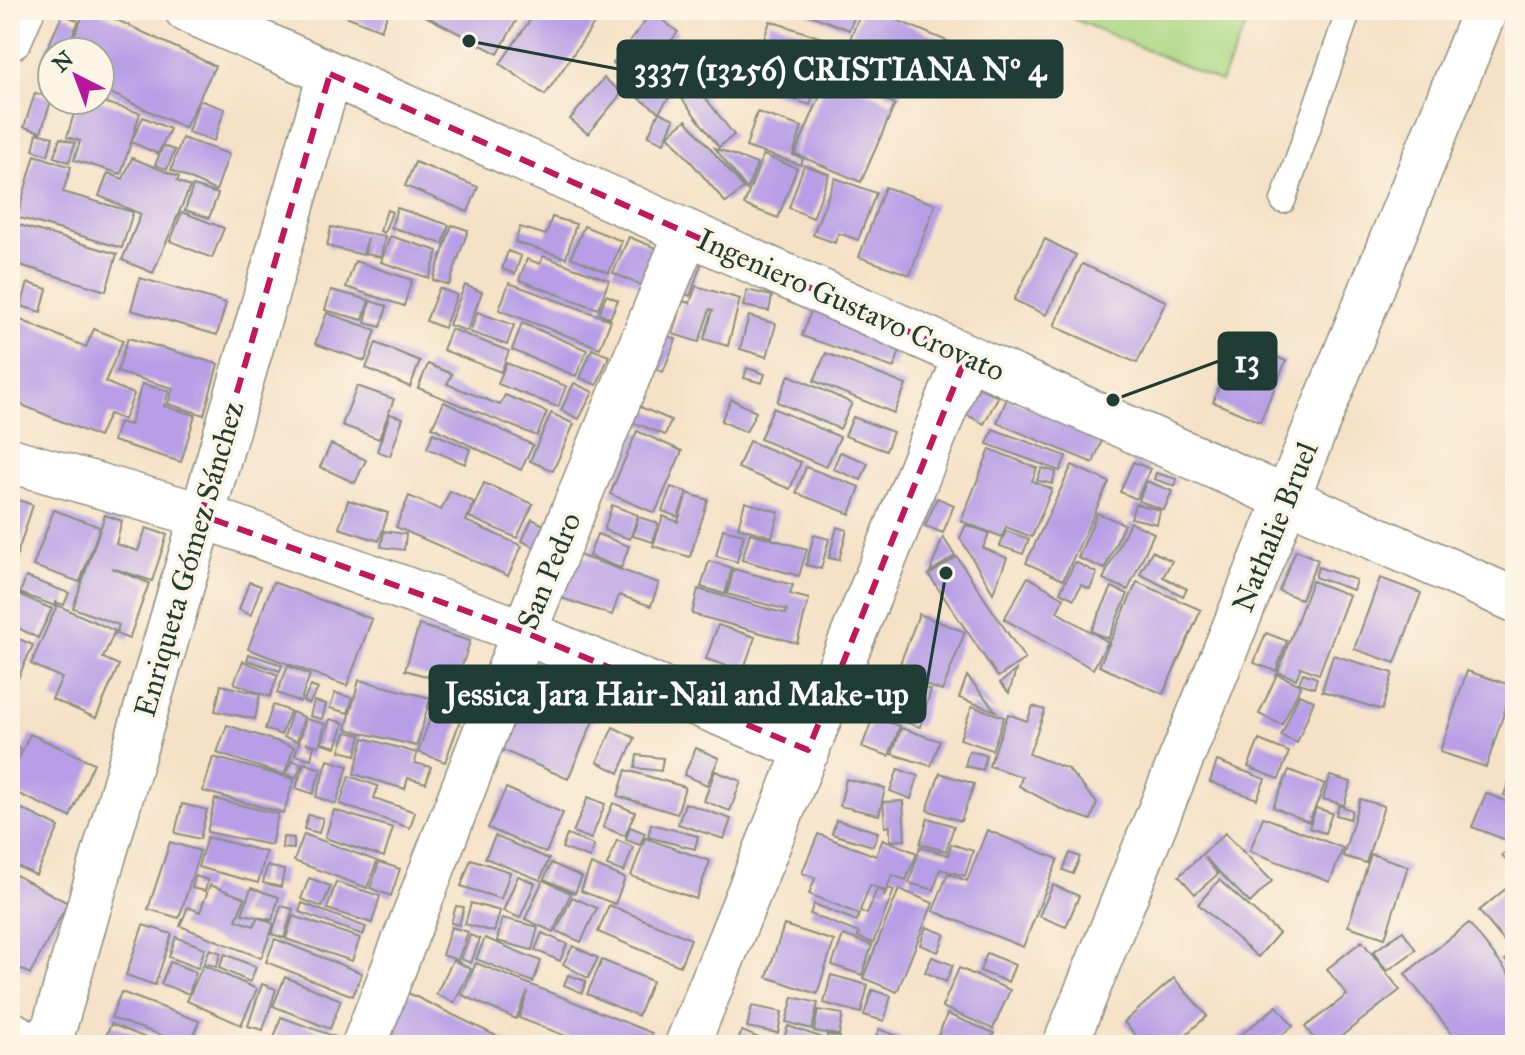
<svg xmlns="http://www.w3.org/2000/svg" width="1525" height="1055" font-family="'IM FELL Great Primer',serif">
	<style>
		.green { fill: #acd884; stroke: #668a5c; stroke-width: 2 }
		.building { fill: #b79ee6 }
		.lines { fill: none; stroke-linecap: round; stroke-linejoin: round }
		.lane-casing { stroke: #8a8f7d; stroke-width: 27 }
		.street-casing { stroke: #8a8f7d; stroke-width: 47 }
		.secondary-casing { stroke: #8a8f7d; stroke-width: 47 }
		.lane { stroke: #fff; stroke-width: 24 }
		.street { stroke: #fff; stroke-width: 44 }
		.secondary { stroke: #fff; stroke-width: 44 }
		.marked { fill: none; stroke: #c2185b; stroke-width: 6; stroke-dasharray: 16 10; stroke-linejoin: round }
		.labels { text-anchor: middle; stroke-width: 7; stroke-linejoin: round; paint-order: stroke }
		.street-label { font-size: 30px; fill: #1f3d34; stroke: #fcf5e5 }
		.leader { fill: none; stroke: #1f3d34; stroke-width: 3 }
		.callout-dot { fill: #1f3d34; stroke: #fcf5e5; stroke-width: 3 }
		.callout { fill: #1f3d34; stroke: #1f3d34; stroke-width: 3 }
		.callout-label { font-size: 32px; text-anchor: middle; font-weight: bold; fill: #fff }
	</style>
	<rect width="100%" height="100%" fill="#fcf5e5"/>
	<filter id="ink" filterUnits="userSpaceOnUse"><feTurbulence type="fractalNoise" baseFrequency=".0125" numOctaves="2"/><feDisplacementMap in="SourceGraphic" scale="16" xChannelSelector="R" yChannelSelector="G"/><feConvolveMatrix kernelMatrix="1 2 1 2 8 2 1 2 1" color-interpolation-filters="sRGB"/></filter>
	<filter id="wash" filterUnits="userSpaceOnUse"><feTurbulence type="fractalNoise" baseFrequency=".006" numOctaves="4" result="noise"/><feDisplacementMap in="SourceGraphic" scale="32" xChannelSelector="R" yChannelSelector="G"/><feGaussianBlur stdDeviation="1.8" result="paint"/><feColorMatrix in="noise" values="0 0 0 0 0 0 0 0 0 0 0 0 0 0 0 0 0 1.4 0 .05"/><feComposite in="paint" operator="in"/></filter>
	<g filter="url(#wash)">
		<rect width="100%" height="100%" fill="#f5e1c6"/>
		<path class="green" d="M1053,10H1253L1221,82Z"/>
		<g id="blocks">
			<path class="building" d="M86,10H96L215,66L185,128L100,88V52H66Z
				M331,10H389L381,30Z
				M414,10H522L498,54Z
				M537,10H586L598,18L545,95L500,64Z
				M797,10H857L849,30Z
				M862,10H873L983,56L974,77L937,62L929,80L847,46Z
				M652,12L678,32L638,83L613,63Z
				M63,14L79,21L64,52H52V68L40,63Z
				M770,21L831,41L810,105L749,85Z
				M669,47L693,62L659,112L636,96Z
				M867,64L906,81L899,99L859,81Z
				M829,75L895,104L861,182L795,154Z
				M604,78L622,93L588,134L570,119Z
				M691,79L734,135L719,147L676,91Z
				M35,93L52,98L41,132L24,127Z
				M78,100H96L140,113L121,174L74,160L80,141L67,137Z
				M199,100L225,109L214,141L188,132Z
				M659,112L674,119L664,143L648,136Z
				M757,112L802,127L793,155L803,158L801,165L746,147Z
				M143,117L170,129L158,154L131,142Z
				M686,120L744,188L726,203L668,135Z
				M37,133L53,137L48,155L33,150Z
				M60,138L75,143L69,162L54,157Z
				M182,138L229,154L216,191L171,170Z
				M163,146L175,150L167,169L155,165Z
				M715,148L757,164L747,190L745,187Z
				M35,155L71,167L63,192L133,212L122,248L17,217Z
				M763,155L797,168L778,218L744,205Z
				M132,158L179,177L177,181L190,187L153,273L122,260L141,214L99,196L108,173L123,179Z
				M415,162L478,187L468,212L405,186Z
				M804,165L829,174L813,218L789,208Z
				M835,178L876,193L858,240L838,233L835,243L813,235Z
				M193,186L218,194L209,218L185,210Z
				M885,187L935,204L910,275L859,257Z
				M397,208L449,225L443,244L391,227Z
				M387,210L392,212L384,233L380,231Z
				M182,212L224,228L212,258L170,241Z
				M552,217L576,224L566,258L515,242L520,227L546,235Z
				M19,225L117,254L106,291L10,262Z
				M452,225L468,230L449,285L433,280Z
				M584,226L622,241L609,273L571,257Z
				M331,227L385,236L381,257L365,254L367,238L363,255L327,246Z
				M390,236L438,251L429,278L381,262Z
				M629,237L661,250L645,287L613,273Z
				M1045,239L1076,255L1046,315L1014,300Z
				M508,251L521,256L515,274L502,269Z
				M543,256L609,280L598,309L519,280L527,259L540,264Z
				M704,256L690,296L671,289Z
				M355,261L412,280L404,306L346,287Z
				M1082,264L1166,301L1137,363L1054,326Z
				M140,278L226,303L217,335L131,310Z
				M28,283L47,289L41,312L21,306Z
				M509,283L611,320L600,348L499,310Z
				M465,285L482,292L467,331L449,325Z
				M696,286L740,299L728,346L704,339L713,310L710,309L699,342L673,334L683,301L690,303Z
				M439,288L457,295L444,328L426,321Z
				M331,290L369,300L363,320L325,310Z
				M747,290L772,296L769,311L743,306Z
				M606,295L618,300L610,318L599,313Z
				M370,301L387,306L381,327L365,323Z
				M812,308L907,331L894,368L802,336Z
				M477,312L514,325L507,345L470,332Z
				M327,313L376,330L365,361L315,344Z
				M11,316L86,347L94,329L123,340L105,382L134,394L124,420L109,414L99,437L10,400Z
				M749,316L776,324L767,357L740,349Z
				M522,323L587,350L576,376L512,350Z
				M451,329L509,351L501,372L443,350Z
				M660,333L676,339L663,372L647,366Z
				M128,338L218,364L204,415L168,404L173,388L117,372Z
				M1237,340L1286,361L1260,422L1213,402Z
				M376,343L420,361L410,387L366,368Z
				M592,349L609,356L597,385L580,378Z
				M826,353L906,385L894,413L814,381Z
				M506,363L566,386L558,407L498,384Z
				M428,364L452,374L447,384L500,405L505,395L547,412L537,436L418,388Z
				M747,368L765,374L762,383L744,378Z
				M789,375L852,403L840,429L777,402Z
				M574,383L593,392L579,419L561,410Z
				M142,384L169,391L164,406L195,415L181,462L113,441L119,422L130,425Z
				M357,386L394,399L379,439L342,425Z
				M979,387L998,397L984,424L965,414Z
				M1007,398L1103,438L1093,463L997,423Z
				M731,399L756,412L746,432L721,421Z
				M624,400L671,420L665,435L617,416Z
				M444,402L533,445L521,470L432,427Z
				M773,408L840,437L826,467L760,439Z
				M551,413L574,424L553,471L530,461Z
				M390,414L403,418L390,456L377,451Z
				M853,417L893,432L886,451L845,436Z
				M993,429L1066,456L1060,471L987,444Z
				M637,431L682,451L655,513L610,494Z
				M433,433L470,449L465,464L427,448Z
				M749,441L801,462L790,489L738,468Z
				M331,444L366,460L355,483L320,467Z
				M990,449L1037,468L1032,481L1052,489L1032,537L1006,527L1002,537L961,521Z
				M840,452L868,463L861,480L833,469Z
				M1133,462L1150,469L1137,499L1120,492Z
				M1072,465L1109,482L1063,580L1026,563Z
				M806,467L860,487L850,514L796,493Z
				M1042,468L1056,472L1052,484L1037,480Z
				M1156,473L1177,479L1175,486L1154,479Z
				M1146,481L1172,491L1164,510L1139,501Z
				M484,483L533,504L517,538L469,517Z
				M671,487L687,492L678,517L662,511Z
				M450,491L474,502L466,521L522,546L508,576L396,527L409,496L441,510Z
				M687,493L708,500L690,557L653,546L663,516L678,522Z
				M10,497L33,505L11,573H10Z
				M937,498L954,505L943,533L925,526Z
				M348,500L388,513L379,541L339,528Z
				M745,502L779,512L772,537L738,527Z
				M1135,504L1160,510L1157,524L1131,518Z
				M612,505L638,515L630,539L604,530Z
				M54,510L100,527L80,582L33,566Z
				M1097,513L1124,524L1105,569L1078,558Z
				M105,515L122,521L116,544L138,551L146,528L167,535L152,581L112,568L149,583L129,639L116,634L119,625L73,608Z
				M638,517L658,523L653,542L633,536Z
				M532,519L554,530L544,552L522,541Z
				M1130,522L1154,533L1128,590L1103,579Z
				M966,525L989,533L983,548L1007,558L993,593L960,538Z
				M837,527L847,530L839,560L829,558Z
				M723,529L744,534L737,562L716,556Z
				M384,531L406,534L404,550L381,547Z
				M1006,531L1029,539L1023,554L1000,546Z
				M750,533L807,549L799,576L742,560Z
				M597,534L629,546L621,568L589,556Z
				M814,535L829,539L821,569L806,565Z
				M943,537L955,556L930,572Z
				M1296,550L1318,560L1301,599L1279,591Z
				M567,551L659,583L651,606L619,595L612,615L552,595Z
				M1152,551L1172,561L1163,577L1187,589L1183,596L1140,574Z
				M957,557L1025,659L998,677L929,575Z
				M709,561L732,568L725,594L701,587Z
				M1075,562L1097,573L1090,589L1081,585L1074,599L1060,592Z
				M1318,567L1356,580L1353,590L1315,577Z
				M734,569L793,585L790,594L809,599L797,643L692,614L698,589L786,614L787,610L727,594Z
				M26,577L69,593L64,605L56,602L55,606L20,593Z
				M1028,577L1064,598L1057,612L1108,642L1093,669L1004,619Z
				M1380,578L1421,593L1395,663L1354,649Z
				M1312,581L1349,595L1319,674L1301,667L1296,679L1278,672Z
				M249,582L261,586L251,615L239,610Z
				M273,582L372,619L347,686L248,649Z
				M1137,582L1201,610L1163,694L1099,666Z
				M1112,587L1128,594L1108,639L1091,631Z
				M16,593L52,609L38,638L10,624V605Z
				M57,605L115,631L103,658L119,665L96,718L52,699L62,678L31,664Z
				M919,614L965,632L942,691L896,674Z
				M419,625L470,641L456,685L405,670Z
				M718,625L755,637L743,671L706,659Z
				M1266,633L1287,641L1276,671L1254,663Z
				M10,635L33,645L10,696Z
				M249,654L282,665L280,671L247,660Z
				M1333,655L1393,673L1382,710L1322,691Z
				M243,661L278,675L270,697L234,683Z
				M288,666L310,675L300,702L277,693Z
				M1016,670L1009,693L1000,683Z
				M1467,671L1513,686L1486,767L1440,752Z
				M1303,673L1317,678L1314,688L1299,683Z
				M1277,674L1301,685L1282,725L1259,714Z
				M884,676L931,690L920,727L872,712Z
				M967,676L996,711L959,698Z
				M359,680L430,698L417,746L346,729Z
				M526,681L597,712L568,779L496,747Z
				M221,685L260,694L255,719L215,711Z
				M311,686L318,689L309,704L303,701Z
				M335,693L353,698L348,713L330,708Z
				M1299,694L1314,701L1297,743L1281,736Z
				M432,698L464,708L461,717L429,709Z
				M314,701L326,704L322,719L310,716Z
				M273,705L290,711L281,735L265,729Z
				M972,706L1004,717L992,750L960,739Z
				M1033,706L1045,710L1029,754L1068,769L1097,803L1091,820L1063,810L1019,786L1022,777L989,766L1008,714L1027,721Z
				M433,711L460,721L445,762L418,752Z
				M292,712L304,717L297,741L284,737Z
				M873,717L900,726L889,756L862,747Z
				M306,719L325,724L319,746L306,743L314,746L311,759L295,755Z
				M330,719L344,723L336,747L322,743Z
				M227,725L294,747L284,775L217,753Z
				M613,727L635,738L619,773L597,762Z
				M901,728L940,741L931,766L892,754Z
				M346,732L361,735L356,755L340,751Z
				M30,734L94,763L70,817L10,790V778Z
				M364,738L417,753L415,763L431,767L426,783L408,778L405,789L354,774Z
				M1259,740L1289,752L1279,779L1248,767Z
				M10,744L20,749L10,771Z
				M696,748L719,758L707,785L684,775Z
				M969,751L986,755L983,770L965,766Z
				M637,755L663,758L661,771L635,768Z
				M213,757L294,779L284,813L203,791Z
				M292,760L302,764L296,778L286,774Z
				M328,760L348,766L336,804L316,797Z
				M1217,761L1265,779L1257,799L1210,782Z
				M304,763L321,769L313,794L296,788Z
				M1515,764V799L1504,795Z
				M898,769L918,776L911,799L890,791Z
				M626,770L685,787L677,814L618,796Z
				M1289,770L1325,784L1309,822L1273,807Z
				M715,771L741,781L730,811L704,801Z
				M940,773L974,784L961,821L927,810Z
				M349,776L378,786L374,798L415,812L410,828L340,804Z
				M1330,776L1351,782L1344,805L1323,799Z
				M846,779L885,788L879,815L840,806Z
				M506,788L563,813L546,853L488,828Z
				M1486,793L1515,805V834L1511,842L1472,827Z
				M588,797L605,804L591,839L573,832Z
				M215,799L278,814L271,845L207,832Z
				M1360,799L1384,806L1366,863L1343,856Z
				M903,801L905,840L890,841V826L885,827L883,802Z
				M613,803L635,812L625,836L603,827Z
				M685,803L731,819L724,839L678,824Z
				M182,804L207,810L200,839L175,833Z
				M1339,805L1352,810L1350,819L1336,815Z
				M18,807L59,827L36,875L10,863V822Z
				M1316,808L1332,813L1325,833L1309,828Z
				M334,810L393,828L384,857L325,838Z
				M308,815L323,818L319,833L304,829Z
				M1263,817L1343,848L1330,882L1250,851Z
				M928,818L954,826L946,851L920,844Z
				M836,820L878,832L873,846L832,834Z
				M651,824L698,836L695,849L648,837Z
				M630,827L645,833L640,845L626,840Z
				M987,830L1058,859L1023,947L933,911L948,873L967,881Z
				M1225,833L1272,881L1250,903L1204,857L1218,874L1195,894L1179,876Z
				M304,834L377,861L367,888L294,861Z
				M818,834L876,856L883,839L917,853L906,880L892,875L886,891L870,885L860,911L867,914L877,889L885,892L884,897L888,888L894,890L873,943L858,937L859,933L810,914L814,904L857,921L859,914L809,894L815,878L802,873Z
				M567,835L594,845L590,858L562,848Z
				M495,836L549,859L540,880L485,858Z
				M207,837L266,852L258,883L198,867Z
				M283,837L294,838V849L282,848Z
				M645,838L710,861L696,899L631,876Z
				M617,840L633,847L624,872L607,866Z
				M170,842L200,851L179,918L148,909Z
				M951,844L973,851L965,876L940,869L934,890L909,883L920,847L948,855Z
				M1515,845V871L1502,855Z
				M1070,853L1080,857L1073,874L1063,870Z
				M1371,854L1408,866L1385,938L1348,926Z
				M471,859L510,872L501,899L461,886Z
				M379,862L400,869L391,896L370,888Z
				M551,863L582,877L575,893L544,879Z
				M591,864L625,878L615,904L581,891Z
				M267,866L284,870L281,887L263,883Z
				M10,872L68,903L30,974L10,963Z
				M195,876L208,880L205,891L192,888Z
				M518,876L535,883L520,918L503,911Z
				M309,878L331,886L322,907L301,899Z
				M543,880L571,893L553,932L525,919Z
				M1219,880L1279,933L1258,957L1198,904Z
				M1515,881V940L1508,946L1479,911Z
				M336,882L380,896L372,923L327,909Z
				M210,885L245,898L236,920L254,926L258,917L274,924L261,958L180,926L188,907L200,912Z
				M1053,885L1079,896L1066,927L1039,916Z
				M251,888L279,897L272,920L242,914Z
				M899,889L933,903L897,992L863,978Z
				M572,897L597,908L581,942L556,931Z
				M302,903L366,927L363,935L299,912Z
				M471,903L500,911L494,932L465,924Z
				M609,905L691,939L680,966L598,932Z
				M281,906L293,909L284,938L272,934Z
				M456,906L464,907L459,925L451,923Z
				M293,916L360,938L352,961L286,939Z
				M502,918L538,927L532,950L497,941Z
				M1469,923L1515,982V1045H1461L1405,974Z
				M143,925L172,934L155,985L126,975Z
				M784,925L834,941L817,994L767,977Z
				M451,927L468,932L458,960L442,955Z
				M926,927L945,934L938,952L920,945Z
				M1403,931L1416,950L1387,971L1373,952Z
				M542,933L567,944L560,961L535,950Z
				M470,935L480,939L471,963L461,959Z
				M843,935L872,945L862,975L832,965Z
				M176,937L205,948L198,968L169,957Z
				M485,938L541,961L533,982L476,959Z
				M275,939L362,973L353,996L266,962Z
				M1362,941L1400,990L1330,1045H1319L1305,1027L1347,995L1327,969Z
				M573,946L598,958L588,978L563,964Z
				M210,949L221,953L216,967L204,963Z
				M1515,951V972L1505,960Z
				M987,953L1015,965L1008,982L980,971Z
				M225,954L256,967L250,982L219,968Z
				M932,957L953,965L946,982L925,972Z
				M453,960L471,969L454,1003L436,994Z
				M602,960L652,981L638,1016L587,994Z
				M170,962L196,972L189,994L161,984Z
				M476,963L652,1033L647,1045H589L519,1018L528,991L516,1019L462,995Z
				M203,965L257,989L241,1025L187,1001Z
				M959,968L1010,990L993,1029L942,1007Z
				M568,975L586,981L582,993L564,985Z
				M831,975L868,985L861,1013L824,1003Z
				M285,977L341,1000L330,1029L273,1006Z
				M1174,978L1207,1016L1174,1045H1144L1124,1022Z
				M262,984L276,989L263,1030L248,1026Z
				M872,990L891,996L884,1021L864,1015Z
				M404,991L515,1045H385Z
				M121,992L199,1021L190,1045L111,1018Z
				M793,997L818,1003L812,1029L786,1022Z
				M752,1006L782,1012L778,1033L747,1027Z
				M1277,1006L1293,1026L1269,1045H1228Z
				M818,1010L843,1014L839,1035L814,1031Z
				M947,1014L994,1033L989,1045H934Z
				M281,1017L339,1038L337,1045H272Z
				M111,1024L164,1045H102Z
				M788,1026L820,1037L818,1045L782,1044Z
				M879,1029L905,1039L903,1045H873Z
				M742,1031L776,1045H736Z
				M827,1035L840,1037L839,1045H825Z"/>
		</g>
	</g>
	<g filter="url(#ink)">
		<use href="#blocks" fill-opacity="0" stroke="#8a8f7d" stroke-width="2"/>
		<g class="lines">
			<defs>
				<path id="lane" d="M1283,201L1349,10"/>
				<path id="street" d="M187,10L1515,600
					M10,460L201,515L524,632L808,750
					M10,1033L31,1045
					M49,1045L330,74
					M364,1045L524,632L687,232
					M687,1045L966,357
					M1065,1045L1485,10"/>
				<path id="secondary" d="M10,38L22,10"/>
			</defs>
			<use href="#lane" class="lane-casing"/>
			<use href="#street" class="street-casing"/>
			<use href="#secondary" class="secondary-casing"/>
			<use href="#lane" class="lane"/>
			<use href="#street" class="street"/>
			<use href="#secondary" class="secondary"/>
		</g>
	</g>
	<path class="marked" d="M330,74L966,357L808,750L524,632L201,515Z"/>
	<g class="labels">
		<g class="street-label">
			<text transform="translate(851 305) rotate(24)" y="10">Ingeniero Gustavo Crovato</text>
			<text transform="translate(1275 527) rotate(-68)" y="10">Nathalie Bruel</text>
			<text transform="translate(189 559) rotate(-74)" y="10">Enriqueta Gómez Sánchez</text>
			<text transform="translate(549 571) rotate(-68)" y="10">San Pedro</text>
		</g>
	</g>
	<path class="leader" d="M469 41L618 69M1113 400L1219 361M946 573L925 694"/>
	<g class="callout-dot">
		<circle cx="469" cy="41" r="8"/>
		<circle cx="1113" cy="400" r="8"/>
		<circle cx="946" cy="573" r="8"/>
	</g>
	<g class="callout">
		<rect x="618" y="41" width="444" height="56" rx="8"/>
		<rect x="1219" y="333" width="57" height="56" rx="8"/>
		<rect x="430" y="666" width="495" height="56" rx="8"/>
	</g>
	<g class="callout-label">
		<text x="840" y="80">3337 (13256) CRISTIANA Nº 4</text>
		<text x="1247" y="372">13</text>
		<text x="677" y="705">Jessica Jara Hair-Nail and Make-up</text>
	</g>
	<rect width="1525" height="1055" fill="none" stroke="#fcf5e5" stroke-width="40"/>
	<g transform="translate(76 76) rotate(318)"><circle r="38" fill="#fcf5e5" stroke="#a4ab9e" stroke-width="2"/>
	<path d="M0-6L14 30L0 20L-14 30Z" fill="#b5179e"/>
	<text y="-12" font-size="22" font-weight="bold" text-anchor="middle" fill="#1f3d34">N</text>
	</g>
</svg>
